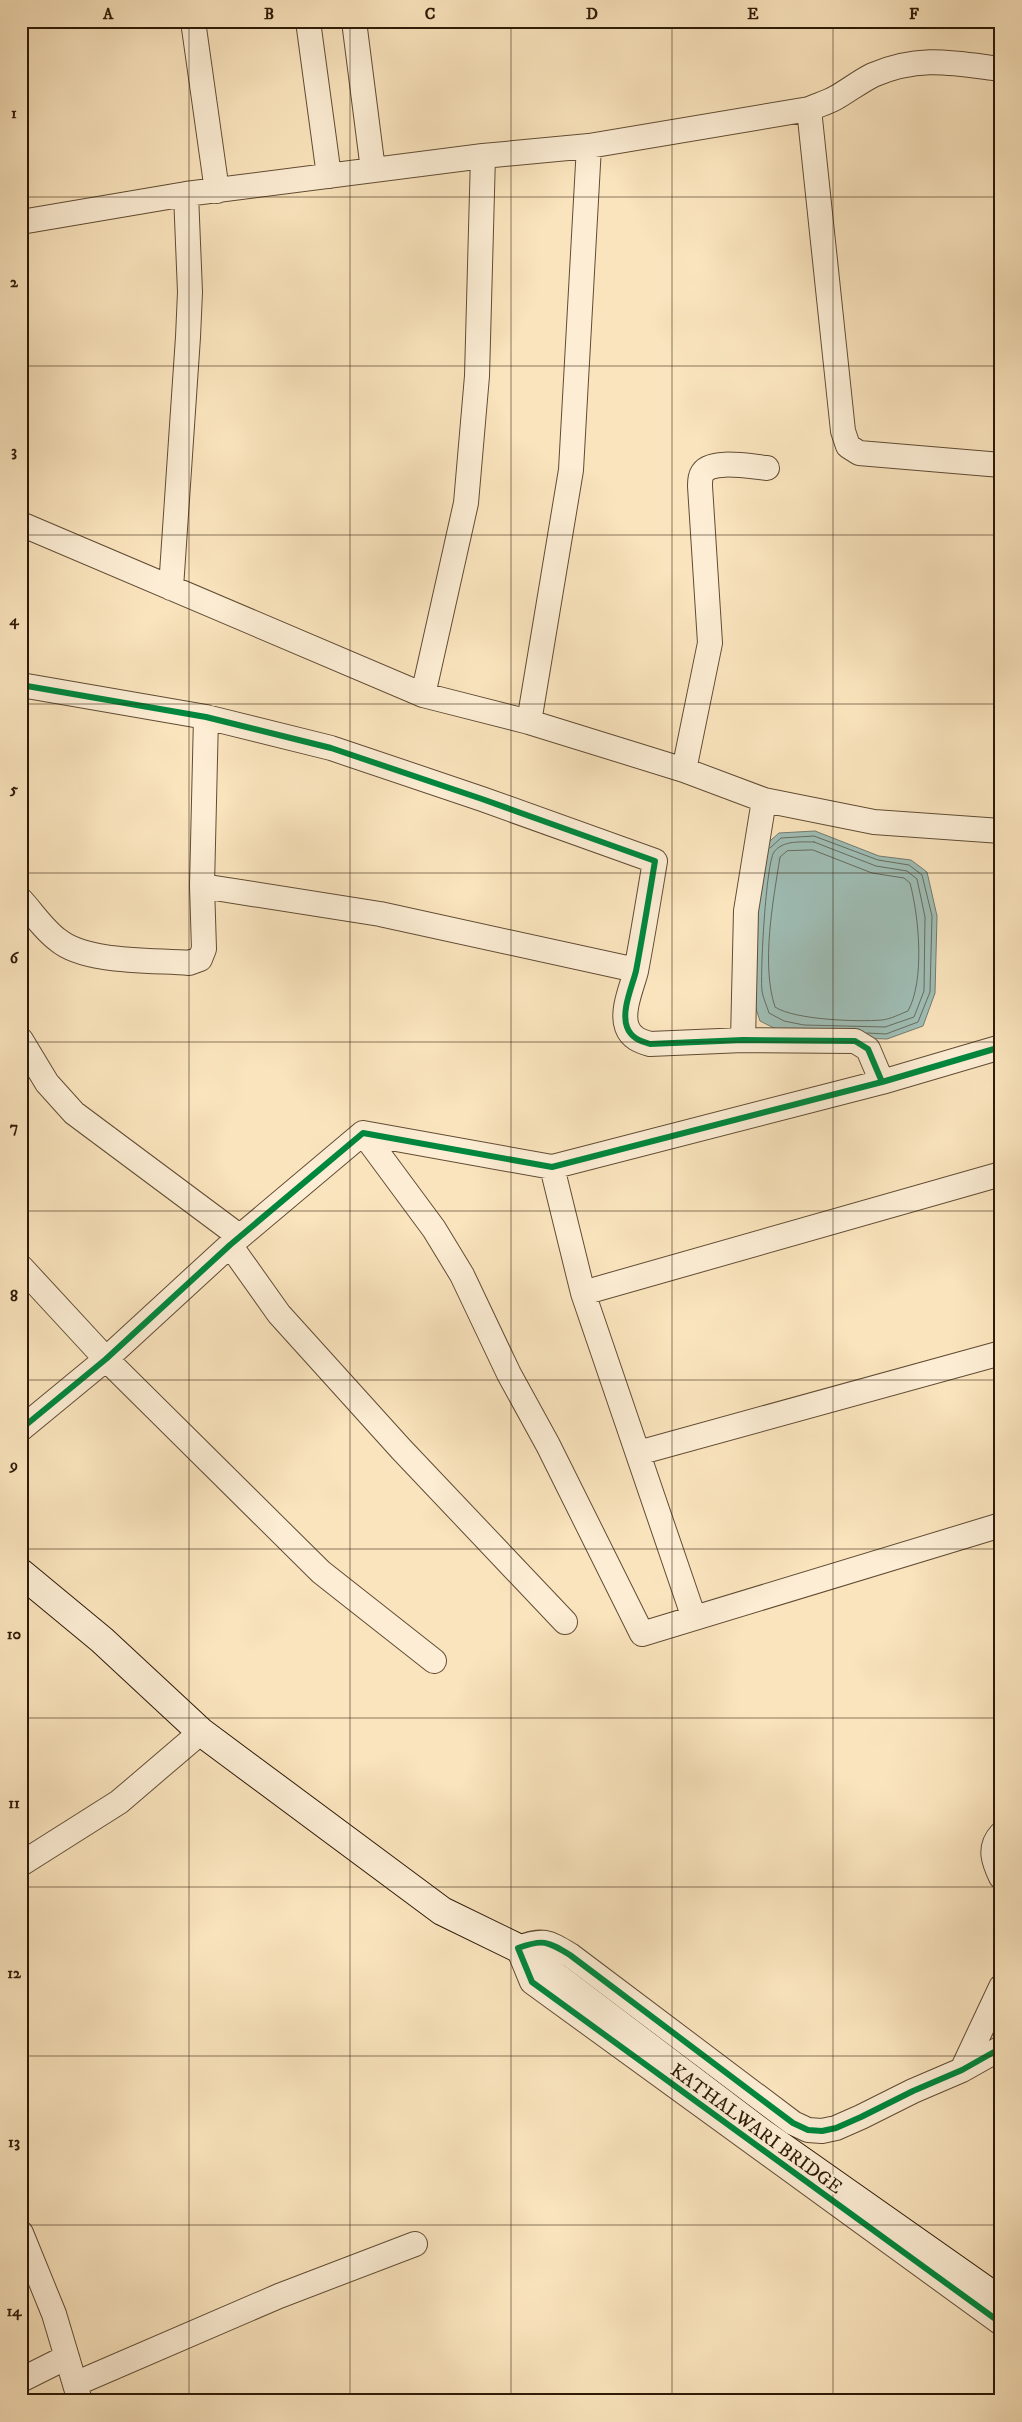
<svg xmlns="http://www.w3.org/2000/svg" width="1022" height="2422" font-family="'IM FELL DW Pica',serif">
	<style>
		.water { fill: #9fbeb6; stroke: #727c70 }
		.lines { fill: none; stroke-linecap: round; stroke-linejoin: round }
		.shore { stroke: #666c5e; stroke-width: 1 }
		.street-casing { stroke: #614c34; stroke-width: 26 }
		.secondary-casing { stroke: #2e1a07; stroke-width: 30 }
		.street { stroke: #fcedd4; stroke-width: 24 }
		.secondary { stroke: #fcedd4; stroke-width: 28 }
		.cycleway-casing { stroke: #fcedd4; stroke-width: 9 }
		.cycleway { stroke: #00873e; stroke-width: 6 }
		.grid { fill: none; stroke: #2e1a07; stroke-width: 1; stroke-opacity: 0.55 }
		.labels { text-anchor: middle; stroke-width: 4; stroke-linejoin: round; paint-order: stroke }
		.street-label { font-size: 19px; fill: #2e1a07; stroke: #fcedd4 }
		.neatline { fill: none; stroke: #2e1a07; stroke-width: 2 }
		.grid-label { font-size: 16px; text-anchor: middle; font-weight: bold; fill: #2e1a07 }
	</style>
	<rect width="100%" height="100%" fill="#fae4bd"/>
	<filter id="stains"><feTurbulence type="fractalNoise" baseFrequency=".004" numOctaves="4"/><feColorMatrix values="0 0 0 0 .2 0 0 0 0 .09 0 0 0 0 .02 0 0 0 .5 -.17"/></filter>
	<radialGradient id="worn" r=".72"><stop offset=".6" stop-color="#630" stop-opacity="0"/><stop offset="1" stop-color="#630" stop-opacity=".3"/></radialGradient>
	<path class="water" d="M815,831L879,856L911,860L927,872L937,916L935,993L923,1026L887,1039L803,1036L780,1031L760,1021L751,993L763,847L779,833Z"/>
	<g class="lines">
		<path class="shore" d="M814,842L876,866L907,871L917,879L925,917L924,991L914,1017L885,1027L804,1025L784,1021L769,1013C767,1006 763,998 762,991C760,972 766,864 774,852C783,840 801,842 814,842Z
			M770,848L781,838L814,836L878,860L909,865L922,875L932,916L930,992L918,1022L886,1034L867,1033
			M813,850L872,873L904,878L910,883C919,917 925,980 908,1011C900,1014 891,1019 882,1020C858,1022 795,1020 775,1007C761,964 773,902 780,857L787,851Z"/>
		<defs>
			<path id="street" d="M193,21L217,191
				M308,21L329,176
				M354,21L373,170
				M809,109L843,431L848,446L859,453L1001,465
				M21,222L186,194L483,156L589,146L809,109C818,105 829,102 837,97C849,90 861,81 873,75C920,55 953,63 1001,69
				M21,524L423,695L529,722L684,770L764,800L874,822L1001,831
				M171,588L188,337L190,292L186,194
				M21,685L206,717L331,748L482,799L655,861C649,897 643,934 636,971C632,987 621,1011 627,1027C631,1038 640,1041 650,1044L743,1040L855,1041L868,1049L882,1082
				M423,695L466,503L477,376L483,156
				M529,722L571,470L589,146
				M684,770L710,643L700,486C700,482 700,477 702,474C709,458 753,467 767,468
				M202,886L380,914L636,970
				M21,900C33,913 44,930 58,940C85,963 153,960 189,963L200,959L204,949L202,886L206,717
				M21,1040L47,1083L74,1113L239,1236
				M743,1040L746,911L764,800
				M363,1133L434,1229L462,1275L509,1374L548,1445L642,1634L1001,1525
				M552,1167L583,1293L694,1618
				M230,1245L279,1314L401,1449L565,1622
				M21,1267L106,1359L321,1572L434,1661
				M583,1293L1001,1174
				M21,1429L106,1359L230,1245L363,1133L552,1167L882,1082L1001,1047
				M638,1453L1001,1353
				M1001,1834C988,1848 994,1862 1001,1877
				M21,1864L119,1802L201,1732
				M1001,2048L962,2070L913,2091L861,2117L836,2128L822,2131L808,2130L793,2123L570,1955C547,1941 543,1939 518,1948L532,1982L1001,2323
				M962,2070L1001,1987
				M21,2233L54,2314L80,2401
				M21,2380L67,2357
				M75,2384L279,2296L415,2244"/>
			<path id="secondary" d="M21,1573L102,1640L201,1732L442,1911L518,1948L762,2133L1001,2301"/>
		</defs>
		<use href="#street" class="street-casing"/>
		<use href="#secondary" class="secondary-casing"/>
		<use href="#street" class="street"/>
		<use href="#secondary" class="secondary"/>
		<defs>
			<path id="cycleway" d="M21,685L206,717L331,748L482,799L655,861C649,897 643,934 636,971C632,987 621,1011 627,1027C631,1038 640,1041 650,1044L743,1040L855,1041L868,1049L882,1082
				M21,1429L106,1359L230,1245L363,1133L552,1167L882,1082L1001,1047
				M1001,2048L962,2070L913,2091L861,2117L836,2128L822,2131L808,2130L793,2123L570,1955C547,1941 543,1939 518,1948L532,1982L1001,2323"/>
		</defs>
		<use href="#cycleway" class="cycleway-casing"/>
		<use href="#cycleway" class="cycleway"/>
	</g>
	<path class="grid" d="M189,21V2401M350,21V2401M511,21V2401M672,21V2401M833,21V2401M21,197H1001M21,366H1001M21,535H1001M21,704H1001M21,873H1001M21,1042H1001M21,1211H1001M21,1380H1001M21,1549H1001M21,1718H1001M21,1887H1001M21,2056H1001M21,2225H1001"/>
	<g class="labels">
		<g class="street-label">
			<text transform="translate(757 2128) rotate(36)" y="7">KATHALWARI BRIDGE</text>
		</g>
	</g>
	<rect width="1022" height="2422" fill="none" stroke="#fae4bd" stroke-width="55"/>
	<rect x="28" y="28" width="966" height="2366" class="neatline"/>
	<g class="grid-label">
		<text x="108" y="19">A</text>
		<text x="269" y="19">B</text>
		<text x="430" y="19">C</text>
		<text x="592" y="19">D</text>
		<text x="753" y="19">E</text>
		<text x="914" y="19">F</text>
		<text x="14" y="118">1</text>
		<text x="14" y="287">2</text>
		<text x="14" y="456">3</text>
		<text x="14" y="625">4</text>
		<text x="14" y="794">5</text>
		<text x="14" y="963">6</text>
		<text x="14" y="1132">7</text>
		<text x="14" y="1301">8</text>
		<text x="14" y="1470">9</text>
		<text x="14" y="1639">10</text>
		<text x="14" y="1808">11</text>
		<text x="14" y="1978">12</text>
		<text x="14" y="2147">13</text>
		<text x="14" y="2316">14</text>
	</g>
	<rect width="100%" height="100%" filter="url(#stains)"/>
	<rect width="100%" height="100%" fill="url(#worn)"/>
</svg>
